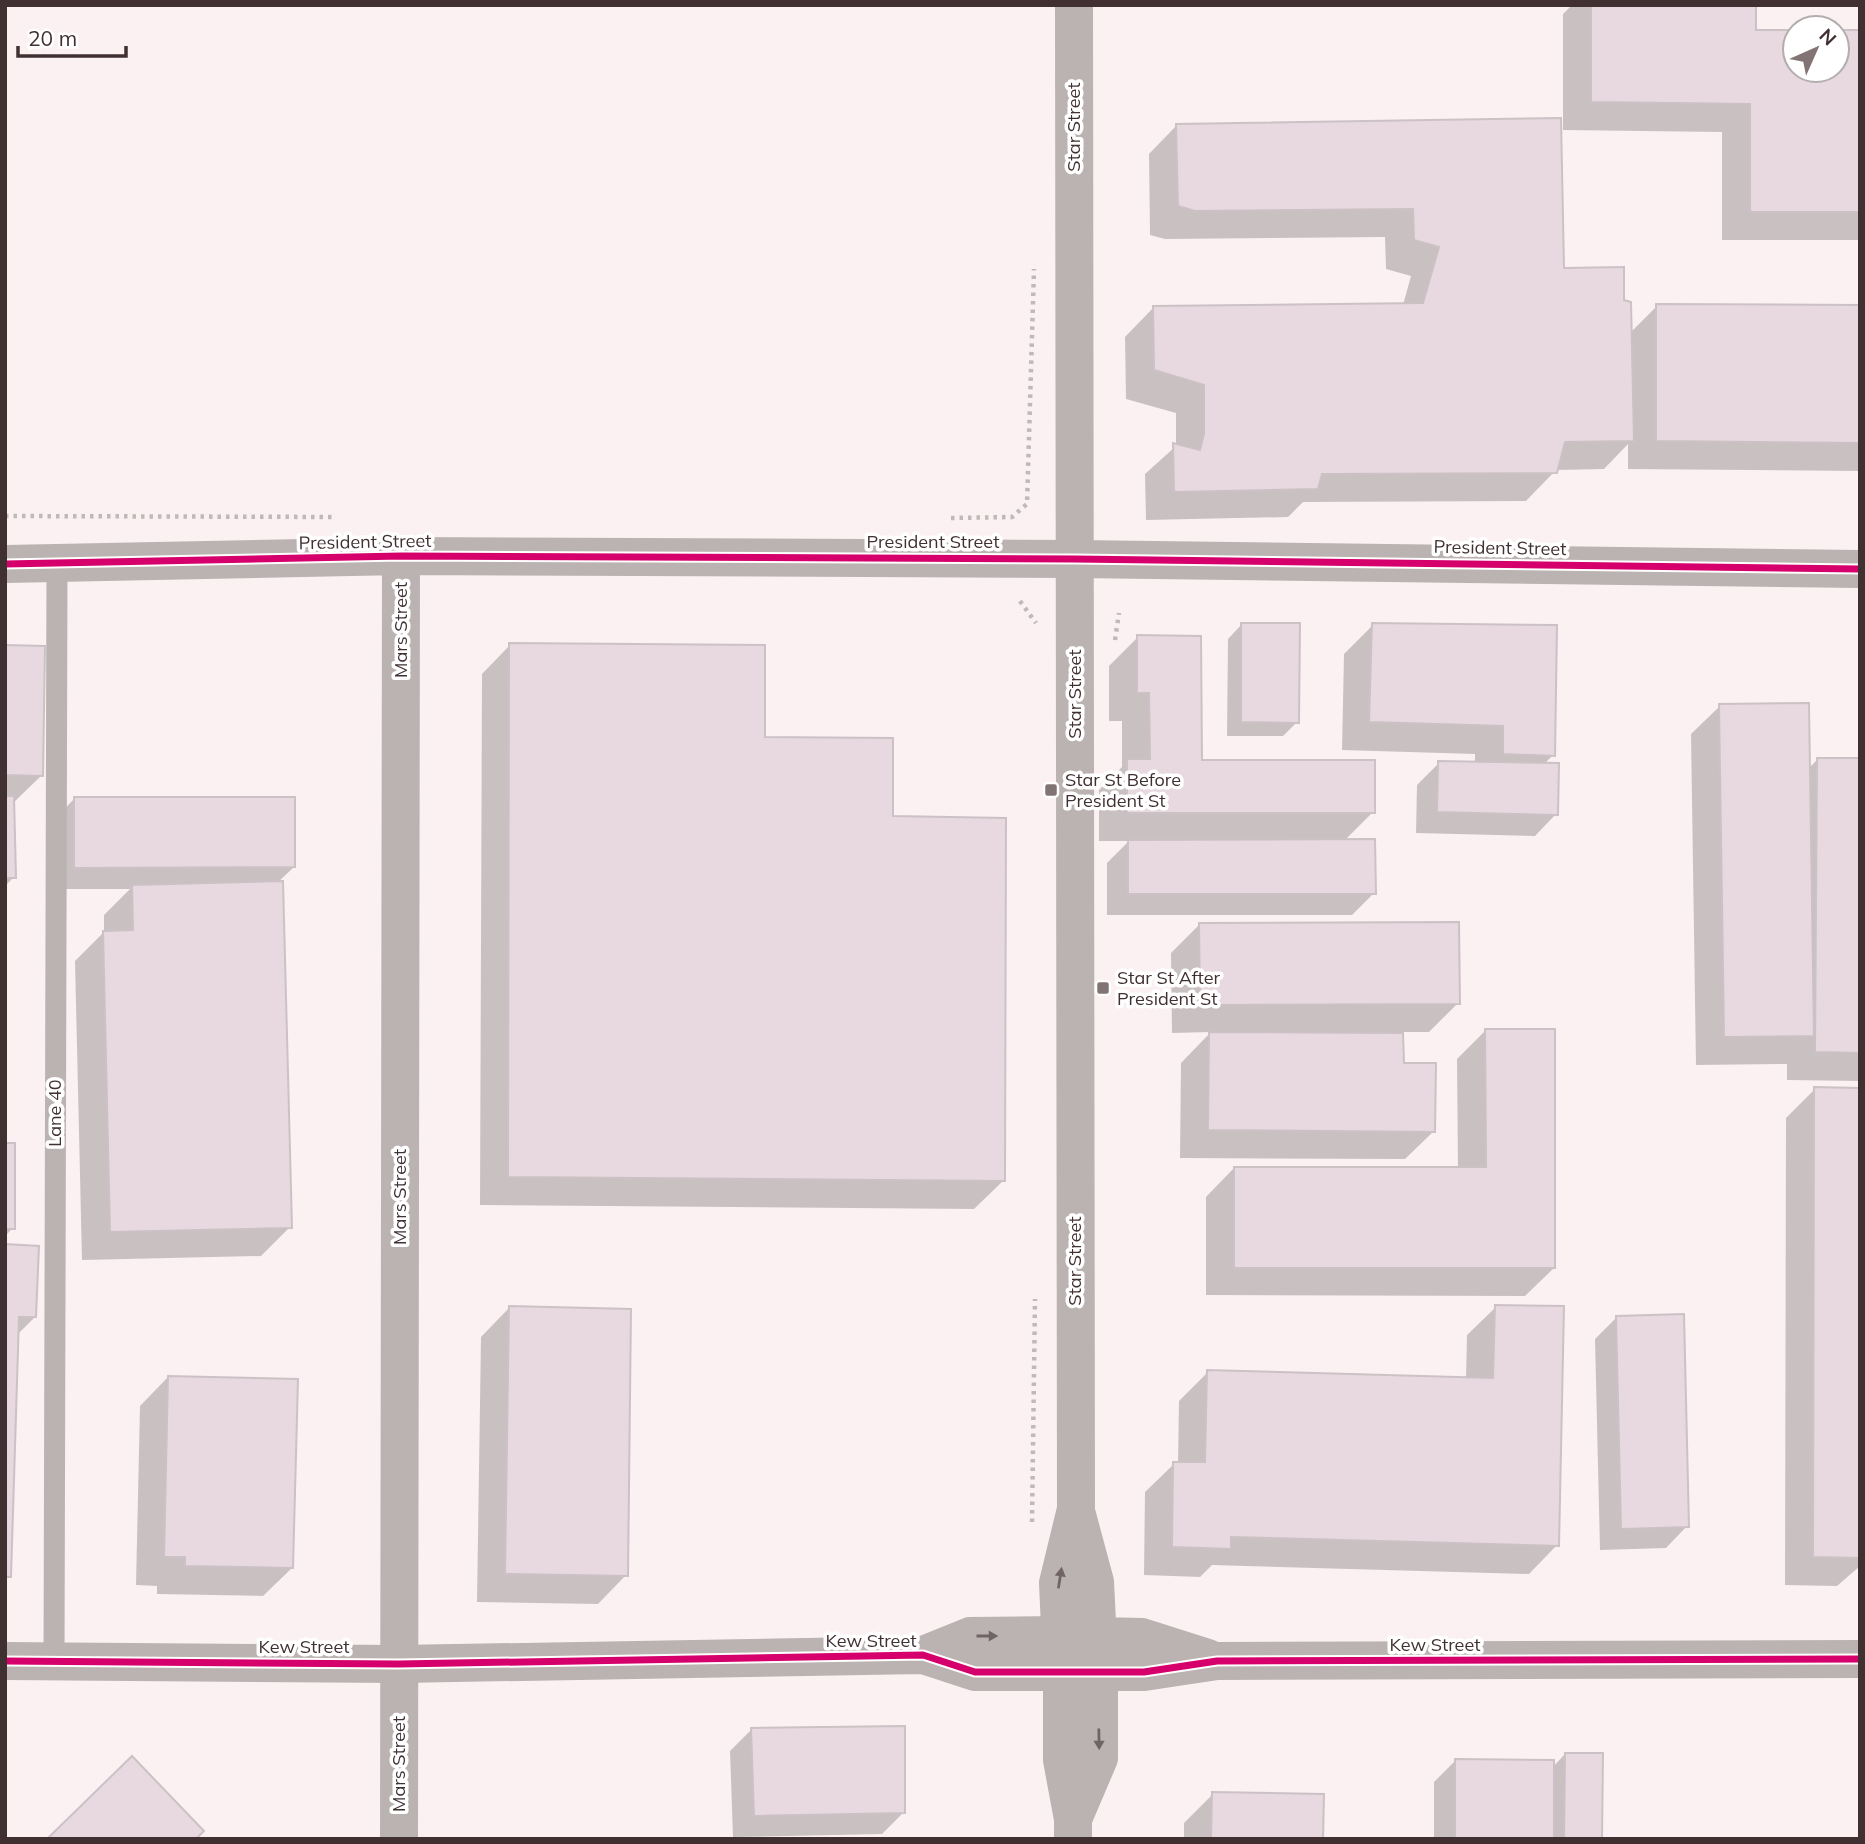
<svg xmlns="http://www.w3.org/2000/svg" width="1865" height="1844" font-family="Mulish,sans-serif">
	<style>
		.shadow { fill: #0003 }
		.building { fill: #e7d9df; stroke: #ccc1c5; stroke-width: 2 }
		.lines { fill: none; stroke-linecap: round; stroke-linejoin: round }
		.path { stroke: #bfb9b8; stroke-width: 4.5; stroke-dasharray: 3.5 5; stroke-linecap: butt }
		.service { stroke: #bab3b1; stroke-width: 21 }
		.minor { stroke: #bab3b1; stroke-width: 38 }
		.tertiary { stroke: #bab3b1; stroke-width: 38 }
		.cycleway-casing { stroke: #fff; stroke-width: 11 }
		.cycleway { stroke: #d6006c; stroke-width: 7 }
		.oneway { fill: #716465 }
		.poi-dot { fill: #827475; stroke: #fff; stroke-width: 2.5 }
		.labels { text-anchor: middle; stroke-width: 7; stroke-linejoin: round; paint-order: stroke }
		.street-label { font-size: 18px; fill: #413032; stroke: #fff }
		.poi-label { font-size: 18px; fill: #413032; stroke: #fff; text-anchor: start }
	</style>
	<rect width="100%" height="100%" fill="#fbf1f2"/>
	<path class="shadow" d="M1572,5H1754V32H1795V70H1837V32H1860V240H1722V132L1563,130V14Z
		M1559,120L1562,270L1623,301L1630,333L1657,306L1860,307V471L1628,469V444L1604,469L1556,470L1526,501L1303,502L1288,517L1146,520L1145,474L1176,446V413L1126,399L1125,337L1153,308L1403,305L1411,276L1386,269L1385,237L1165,239L1150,235L1149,154L1177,125Z
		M1242,624L1297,722L1283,736H1227L1228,639Z
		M1373,625L1553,755L1543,765L1556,814L1535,836L1416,833L1417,785L1439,763L1475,764V754L1342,750L1344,654Z
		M1138,637L1200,762L1373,812L1344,841L1374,893L1352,915H1107V863L1129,841H1099V790L1122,767V721H1109V666Z
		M510,645L764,738L891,818L1003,1181L974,1209L480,1205L482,674Z
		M5,647L42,775L12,804L14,877L5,886Z
		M1720,706L1808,769L1818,759L1860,760V1081L1787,1080V1064L1696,1065L1691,734Z
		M74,799L294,867L277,883L290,1227L261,1256L82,1260L75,961L104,932V915L130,889H53V821Z
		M1199,925L1458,1003L1429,1032H1401L1402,1065L1434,1131L1405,1159L1180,1158L1181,1063L1211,1032L1172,1033L1171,953Z
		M1486,1030L1554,1268L1525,1296L1206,1295V1197L1234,1168L1458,1169L1457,1059Z
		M1815,1089H1860V1566L1837,1586L1785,1585L1786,1118Z
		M5,1145L13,1228L5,1236Z
		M5,1246L35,1317L17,1335L9,1576L5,1581Z
		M1496,1307L1557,1545L1529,1574L1212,1565L1200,1577L1144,1575L1145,1492L1174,1464H1178L1179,1401L1208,1372L1466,1379L1467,1335Z
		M509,1308L626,1575L598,1604L477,1602L481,1337Z
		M1617,1317L1687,1526L1666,1548L1600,1550L1595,1339Z
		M168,1377L292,1568L263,1596L157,1594V1586L136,1585L140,1406Z
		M752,1729L904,1812L882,1834L733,1837L730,1751Z
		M1565,1754L1600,1839H1434V1782L1456,1760L1552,1768Z
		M1213,1794L1322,1839H1184V1823Z"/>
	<path class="building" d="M1591,5H1756V30H1795V70H1837V30H1860V212H1750V104L1591,102Z
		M1561,118L1564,268L1624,267V300L1631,302L1634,441L1565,442L1557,473L1322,474L1318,489L1174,492L1173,443L1200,450L1204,434V385L1154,370L1153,306L1423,303L1439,247L1414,240L1413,209L1195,211L1178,206L1176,124Z
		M1656,304L1860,305V443L1656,441Z
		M1241,623H1300L1299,723L1241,722Z
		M1372,623L1557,625L1555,756L1503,754V726L1369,722Z
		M1137,635L1201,636L1202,760H1375V813H1127V759H1150L1149,693H1137Z
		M509,643L765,645V737L893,738V816L1006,818L1005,1181L508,1177Z
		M5,645L45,646L43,776L5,775Z
		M1809,703L1814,1036L1724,1037L1719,704Z
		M1817,758H1860V1053L1815,1052Z
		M1438,761L1559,763L1558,815L1437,812Z
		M5,796H14L16,878H5Z
		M74,797H295V867L74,868Z
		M1375,839L1376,894H1128V840Z
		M283,881L292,1228L110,1232L103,931L133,930L132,885Z
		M1459,922L1460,1004L1200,1005L1199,923Z
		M1485,1029H1555V1268H1234V1167H1486Z
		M1209,1032L1403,1033L1404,1063H1436L1435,1132L1208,1130Z
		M1814,1087L1860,1088V1558L1813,1557Z
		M5,1143H15V1229H5Z
		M5,1244L39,1246L36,1317H19L11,1577H5Z
		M1495,1305L1564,1306L1559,1546L1231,1537V1549L1172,1547L1173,1462H1205L1207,1370L1493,1378Z
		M509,1306L631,1309L628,1576L505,1574Z
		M1684,1314L1689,1527L1621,1529L1616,1316Z
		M168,1376L298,1379L293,1568L185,1566V1557H164Z
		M905,1726V1813L754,1816L751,1728Z
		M1565,1753H1603L1602,1839H1564Z
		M132,1756L204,1831L196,1839H47Z
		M1455,1759L1554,1760V1839H1455Z
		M1212,1792L1324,1794L1323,1839H1211Z"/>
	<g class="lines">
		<path class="path" d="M5,516L336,517
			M951,518L1012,517L1027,504L1034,269
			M1020,601L1036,623
			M1115,640L1119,613
			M1032,1522L1035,1299"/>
		<path class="service" d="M54,1661L57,565"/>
		<path class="minor" d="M5,564L401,556L1075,559L1860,569
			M1062,1671V1760L1073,1819V1839
			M1073,1819L1099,1758V1671
			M399,1839L401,556"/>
		<path class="tertiary" d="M1077,1515L1095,1582L1099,1662
			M923,1655L970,1636L1060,1635L1142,1637L1208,1658
			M5,1661L399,1664L923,1655L975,1672H1144L1217,1661L1860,1659
			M1062,1671L1058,1583L1076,1509L1074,5"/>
		<defs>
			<path id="cycleway" d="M5,564L401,556L1075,559L1860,569
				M5,1661L399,1664L923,1655L975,1672H1144L1217,1661L1860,1659"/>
		</defs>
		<use href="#cycleway" class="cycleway-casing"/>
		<use href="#cycleway" class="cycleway"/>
	</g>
	<defs><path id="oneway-solid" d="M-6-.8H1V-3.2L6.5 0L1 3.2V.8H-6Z" transform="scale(1.75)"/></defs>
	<g class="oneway">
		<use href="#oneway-solid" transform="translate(1060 1578) rotate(-81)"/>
		<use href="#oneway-solid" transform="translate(987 1636)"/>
		<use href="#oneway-solid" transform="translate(1099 1739) rotate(89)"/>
	</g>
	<g class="poi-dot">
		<rect x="1044" y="783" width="14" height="14" rx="3.5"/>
		<rect x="1096" y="981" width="14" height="14" rx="3.5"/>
	</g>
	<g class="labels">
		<g class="street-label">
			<text transform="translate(1074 127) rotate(-90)" y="6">Star Street</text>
			<text transform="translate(365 542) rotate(-1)" y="6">President Street</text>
			<text x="933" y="548">President Street</text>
			<text transform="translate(1500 548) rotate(1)" y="6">President Street</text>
			<text transform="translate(401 630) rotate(-90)" y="6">Mars Street</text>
			<text transform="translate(1075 694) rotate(-90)" y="6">Star Street</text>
			<text transform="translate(55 1113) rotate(-90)" y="6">Lane 40</text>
			<text transform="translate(400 1197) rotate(-90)" y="6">Mars Street</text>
			<text transform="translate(1075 1261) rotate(-90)" y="6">Star Street</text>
			<text x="871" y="1647">Kew Street</text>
			<text x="1435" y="1651">Kew Street</text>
			<text x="304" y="1653">Kew Street</text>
			<text transform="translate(399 1764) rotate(-90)" y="6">Mars Street</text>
		</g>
		<g class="poi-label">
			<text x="1065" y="786">Star St Before<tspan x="1065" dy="21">President St</tspan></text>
			<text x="1117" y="984">Star St After<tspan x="1117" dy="21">President St</tspan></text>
		</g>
	</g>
	<rect width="1865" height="1844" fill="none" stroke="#413032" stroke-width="14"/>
	<g transform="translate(1816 49) rotate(45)"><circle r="33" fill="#ffffff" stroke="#b3acad" stroke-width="2"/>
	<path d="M0-5L12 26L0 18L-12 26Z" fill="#827475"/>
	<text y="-10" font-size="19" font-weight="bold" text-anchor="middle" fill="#413032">N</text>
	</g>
	<path d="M18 46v10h108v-10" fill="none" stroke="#413032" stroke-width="3.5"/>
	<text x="28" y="46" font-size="21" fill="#413032" stroke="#ffffff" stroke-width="5" paint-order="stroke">20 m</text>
</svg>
